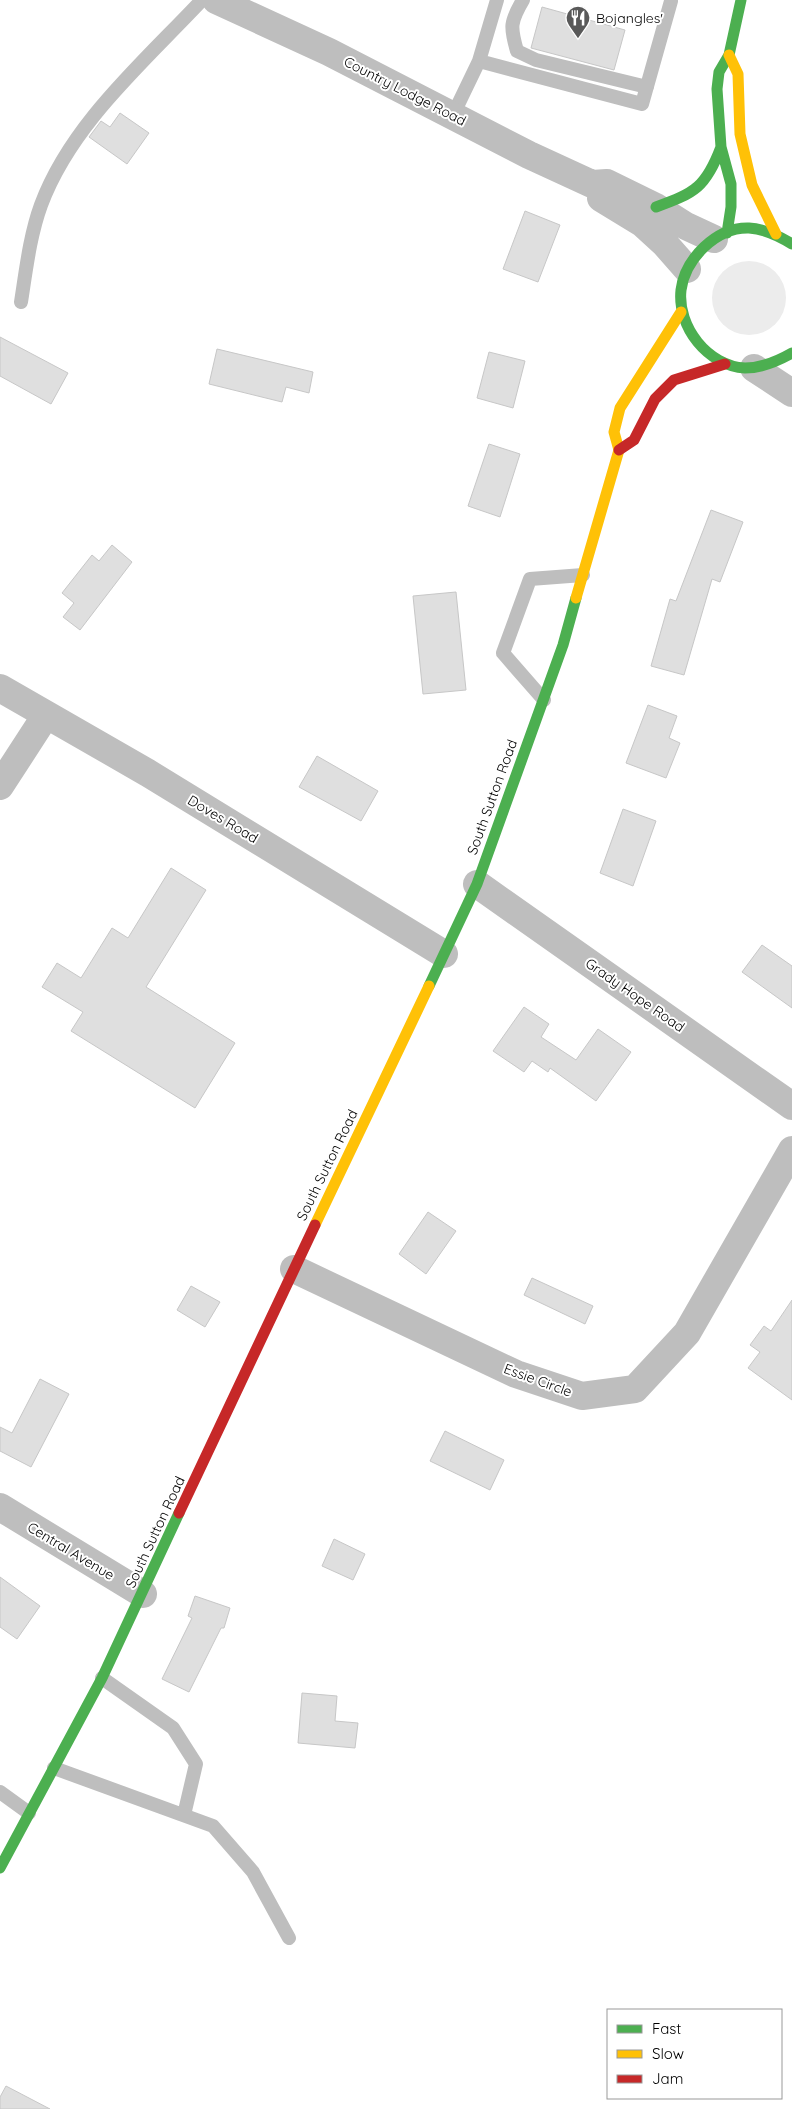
<svg xmlns="http://www.w3.org/2000/svg" width="792" height="2109" font-family="Quicksand,sans-serif">
	<style>
		.green { fill: #ececec }
		.building { fill: #dfdfdf; stroke: #c7c7c7 }
		.lines { fill: none; stroke-linecap: round; stroke-linejoin: round }
		.lane { stroke: #bebebe; stroke-width: 14 }
		.street { stroke: #bebebe; stroke-width: 28 }
		.fast { stroke: #4caf50; stroke-width: 11 }
		.slow { stroke: #ffc107; stroke-width: 11 }
		.jam { stroke: #c62828; stroke-width: 11 }
		.labels { text-anchor: middle; stroke-width: 4; stroke-linejoin: round; paint-order: stroke }
		.poi-label { font-size: 14px; fill: #000; stroke: #fff; text-anchor: start }
		.street-label { font-size: 14px; fill: #000; stroke: #fff }
	</style>
	<rect width="100%" height="100%" fill="#fff"/>
	<path class="green" d="M712 298a37 37 0 1 1 74 0a37 37 0 1 1-74 0Z"/>
	<path class="building" d="M542,7L625,30L614,70L531,48Z
		M120,113L149,133L127,164L89,137L101,121L110,127Z
		M525,211L560,225L538,282L503,269Z
		M0,337L68,373L51,404L0,376Z
		M217,349L313,372L309,393L286,387L282,402L209,384Z
		M489,352L525,361L513,408L477,398Z
		M489,444L520,454L500,517L468,506Z
		M711,510L743,522L720,582L712,579L684,675L651,666L670,599L676,601Z
		M112,545L132,562L80,630L63,617L74,603L62,593L92,555L99,561Z
		M456,592L466,690L423,694L413,596Z
		M648,705L677,716L669,738L680,743L666,778L626,763Z
		M317,756L378,791L361,821L299,787Z
		M623,809L656,821L633,886L600,873Z
		M171,868L206,890L146,987L235,1043L195,1108L71,1031L83,1012L42,987L57,963L81,978L112,928L128,938Z
		M762,945L792,966V1008L742,972Z
		M524,1007L549,1024L541,1037L576,1060L598,1029L631,1052L596,1101L550,1068L548,1072L532,1061L524,1072L493,1051Z
		M428,1212L456,1231L426,1274L399,1254Z
		M532,1278L593,1306L585,1324L524,1295Z
		M191,1286L220,1302L205,1327L177,1310Z
		M792,1300V1400L748,1368L760,1352L750,1345L764,1326L771,1331Z
		M40,1379L69,1394L31,1467L0,1451V1427L12,1433Z
		M445,1431L504,1460L490,1490L430,1461Z
		M334,1539L365,1554L353,1580L322,1566Z
		M0,1577L40,1606L17,1639L0,1627Z
		M195,1596L230,1608L224,1628H221L189,1692L162,1679L192,1618L188,1616Z
		M302,1693L337,1696L335,1721L358,1723L355,1748L298,1743Z
		M6,2086L50,2109H0V2097Z"/>
	<g class="lines">
		<path class="lane" d="M523,0C510,22 510,27 517,51L536,60L647,87
			M479,61L642,104L671,1
			M453,115L479,61L497,0
			M21,302C26,270 30,235 41,205C71,124 144,62 202,0
			M544,700L503,653L530,579L583,575
			M102,1678L173,1728L196,1764L184,1815
			M54,1768L213,1826L253,1872L289,1938
			M0,1792L29,1813"/>
		<path class="street" d="M216,0L329,52L529,155L592,184L607,183L656,207L686,226L714,239
			M601,198L642,223L665,244L687,269
			M754,368L792,393
			M0,688L148,773L444,954
			M0,786L46,715
			M477,884L792,1106
			M294,1269L516,1374L582,1396L635,1389L687,1333L792,1150
			M0,1507L143,1594"/>
		<path class="fast" d="M656,207C695,193 706,187 721,147
			M727,233L731,207V184L721,147L717,89L719,72L729,55L741,0
			M792,244C779,236 765,229 749,228C716,227 685,259 681,290C677,327 708,366 745,368C762,368 778,361 792,353
			M429,986L477,884L563,645L576,598
			M0,1868L102,1678L179,1513"/>
		<path class="slow" d="M729,55L738,74L740,134L752,185L776,234
			M576,598L619,450L614,432L620,408L681,312
			M315,1225L429,986"/>
		<path class="jam" d="M619,450L634,440L655,399L674,380L725,364
			M179,1513L315,1225"/>
	</g>
	<defs>
		<symbol id="restaurant-pin" viewBox="-11 -11 22 30"><path d="M0 17L-7.5 6A9.5 9.5 0 1 1 7.5 6Z" fill="#595959" stroke="#fff"/><path d="M-5-6h1v4h1v-4h1v4h1v-4h1v5L-1.5 .5V6h-2V.5L-5-1ZM5-6V6H3V1.5H1.5Q1.5-4 5-6Z" fill="#fff"/></symbol>
	</defs>
	<g fill-rule="evenodd">
		<use href="#restaurant-pin" x="564" y="4" width="28" height="38"/>
	</g>
	<g class="labels">
		<g class="poi-label">
			<text x="596" y="23">Bojangles'</text>
		</g>
		<g class="street-label">
			<text transform="translate(405 91) rotate(27)" y="5">Country Lodge Road</text>
			<text transform="translate(492 797) rotate(-70)" y="5">South Sutton Road</text>
			<text transform="translate(223 819) rotate(31)" y="5">Doves Road</text>
			<text transform="translate(635 995) rotate(35)" y="5">Grady Hope Road</text>
			<text transform="translate(327 1165) rotate(-64)" y="5">South Sutton Road</text>
			<text transform="translate(538 1380) rotate(20)" y="5">Essie Circle</text>
			<text transform="translate(155 1532) rotate(-65)" y="5">South Sutton Road</text>
			<text transform="translate(71 1551) rotate(31)" y="5">Central Avenue</text>
		</g>
	</g>
	<rect x="607" y="2009" width="175" height="90" fill="#ffffff" stroke="#999999"/>
	<rect x="617" y="2025" width="25" height="8" fill="#4caf50" stroke="#999999"/>
	<text x="652" y="2034" font-size="15" fill="#000000">Fast</text>
	<rect x="617" y="2050" width="25" height="8" fill="#ffc107" stroke="#999999"/>
	<text x="652" y="2059" font-size="15" fill="#000000">Slow</text>
	<rect x="617" y="2075" width="25" height="8" fill="#c62828" stroke="#999999"/>
	<text x="652" y="2084" font-size="15" fill="#000000">Jam</text>
</svg>
